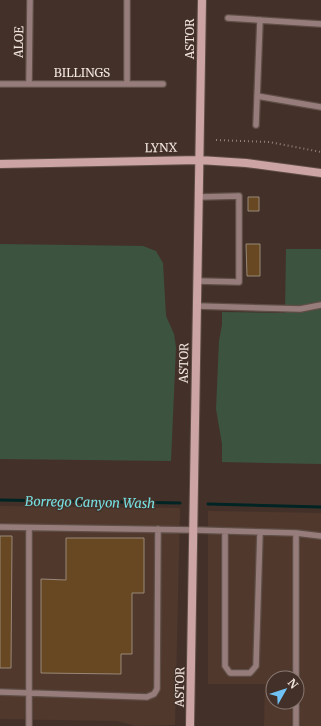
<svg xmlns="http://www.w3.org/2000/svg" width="321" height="726" font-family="Merriweather,serif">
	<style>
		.built { fill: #51382d; fill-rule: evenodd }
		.green { fill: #3c5340 }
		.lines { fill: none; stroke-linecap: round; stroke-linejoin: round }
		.stream { stroke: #002424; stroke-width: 3 }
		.building { fill: #684822; stroke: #988878 }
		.lane-casing { stroke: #5f4e46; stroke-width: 8 }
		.secondary-casing { stroke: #5f4e46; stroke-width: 10 }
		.path { stroke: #93837c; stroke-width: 2; stroke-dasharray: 1 3; stroke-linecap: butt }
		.lane { stroke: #967d7c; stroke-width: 5.5 }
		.secondary { stroke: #cca4a3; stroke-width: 8 }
		.labels { text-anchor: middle; stroke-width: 3; stroke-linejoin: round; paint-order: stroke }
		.street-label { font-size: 12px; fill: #f1e5df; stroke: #433129 }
		.water-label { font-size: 13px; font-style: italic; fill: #77e0e2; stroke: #433129 }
	</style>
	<rect width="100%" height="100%" fill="#433129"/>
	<path class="built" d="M0,506L180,508L175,725L136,726L117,721L0,719Z
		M208,511L321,513V726H264L265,684H208ZM273,678H297V702H273Z"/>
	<path class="green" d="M0,244L143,246L156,251L163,263L166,316L174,334L176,347L171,461L0,459Z
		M286,249H321V464L222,462V444L216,409L219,341L222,325V312L285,313Z"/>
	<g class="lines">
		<path class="stream" d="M0,500L180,503
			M208,504L321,507"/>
	</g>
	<path class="building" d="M248,197H259V211H248Z
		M246,244H260V276H247Z
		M0,536H12L11,668H0Z
		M66,538H144V593H132V654H121V674L41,673V579L66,580Z"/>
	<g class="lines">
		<defs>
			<path id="lane" d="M228,18L321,24
				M0,84H163
				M29,84L30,0
				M127,84V0
				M257,96L321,107
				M256,125L260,20
				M197,281L239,282V196L199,197
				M197,306L300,309L321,305
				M0,527L194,530L296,533L321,536
				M29,528V726
				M225,531V666L230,673H250L256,666L260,532
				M296,678V533
				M0,692L147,697L154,694L157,689L158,529
				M296,726V702"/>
			<path id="secondary" d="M0,164L199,160L246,163L321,173
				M190,726L202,0"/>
		</defs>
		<use href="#lane" class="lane-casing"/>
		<use href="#secondary" class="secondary-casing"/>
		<path class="path" d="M216,140L269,142L321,152"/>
		<use href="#lane" class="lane"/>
		<use href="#secondary" class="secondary"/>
	</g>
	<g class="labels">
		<g class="street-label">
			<text transform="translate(190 39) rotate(-90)" y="4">ASTOR</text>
			<text transform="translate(19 42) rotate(-89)" y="4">ALOE</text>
			<text x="82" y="77">BILLINGS</text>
			<text transform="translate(161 148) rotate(-1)" y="4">LYNX</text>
			<text transform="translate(184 363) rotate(-89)" y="4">ASTOR</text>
			<text transform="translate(180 687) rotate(-89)" y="4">ASTOR</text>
		</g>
		<g class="water-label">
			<text transform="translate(90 502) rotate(1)" y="5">Borrego Canyon Wash</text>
		</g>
	</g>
	<g transform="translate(285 690) rotate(51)"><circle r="19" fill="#433129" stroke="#897972"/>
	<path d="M0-3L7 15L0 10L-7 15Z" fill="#70c2f4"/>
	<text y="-6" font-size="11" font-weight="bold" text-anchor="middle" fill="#f1e5df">N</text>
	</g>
</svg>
